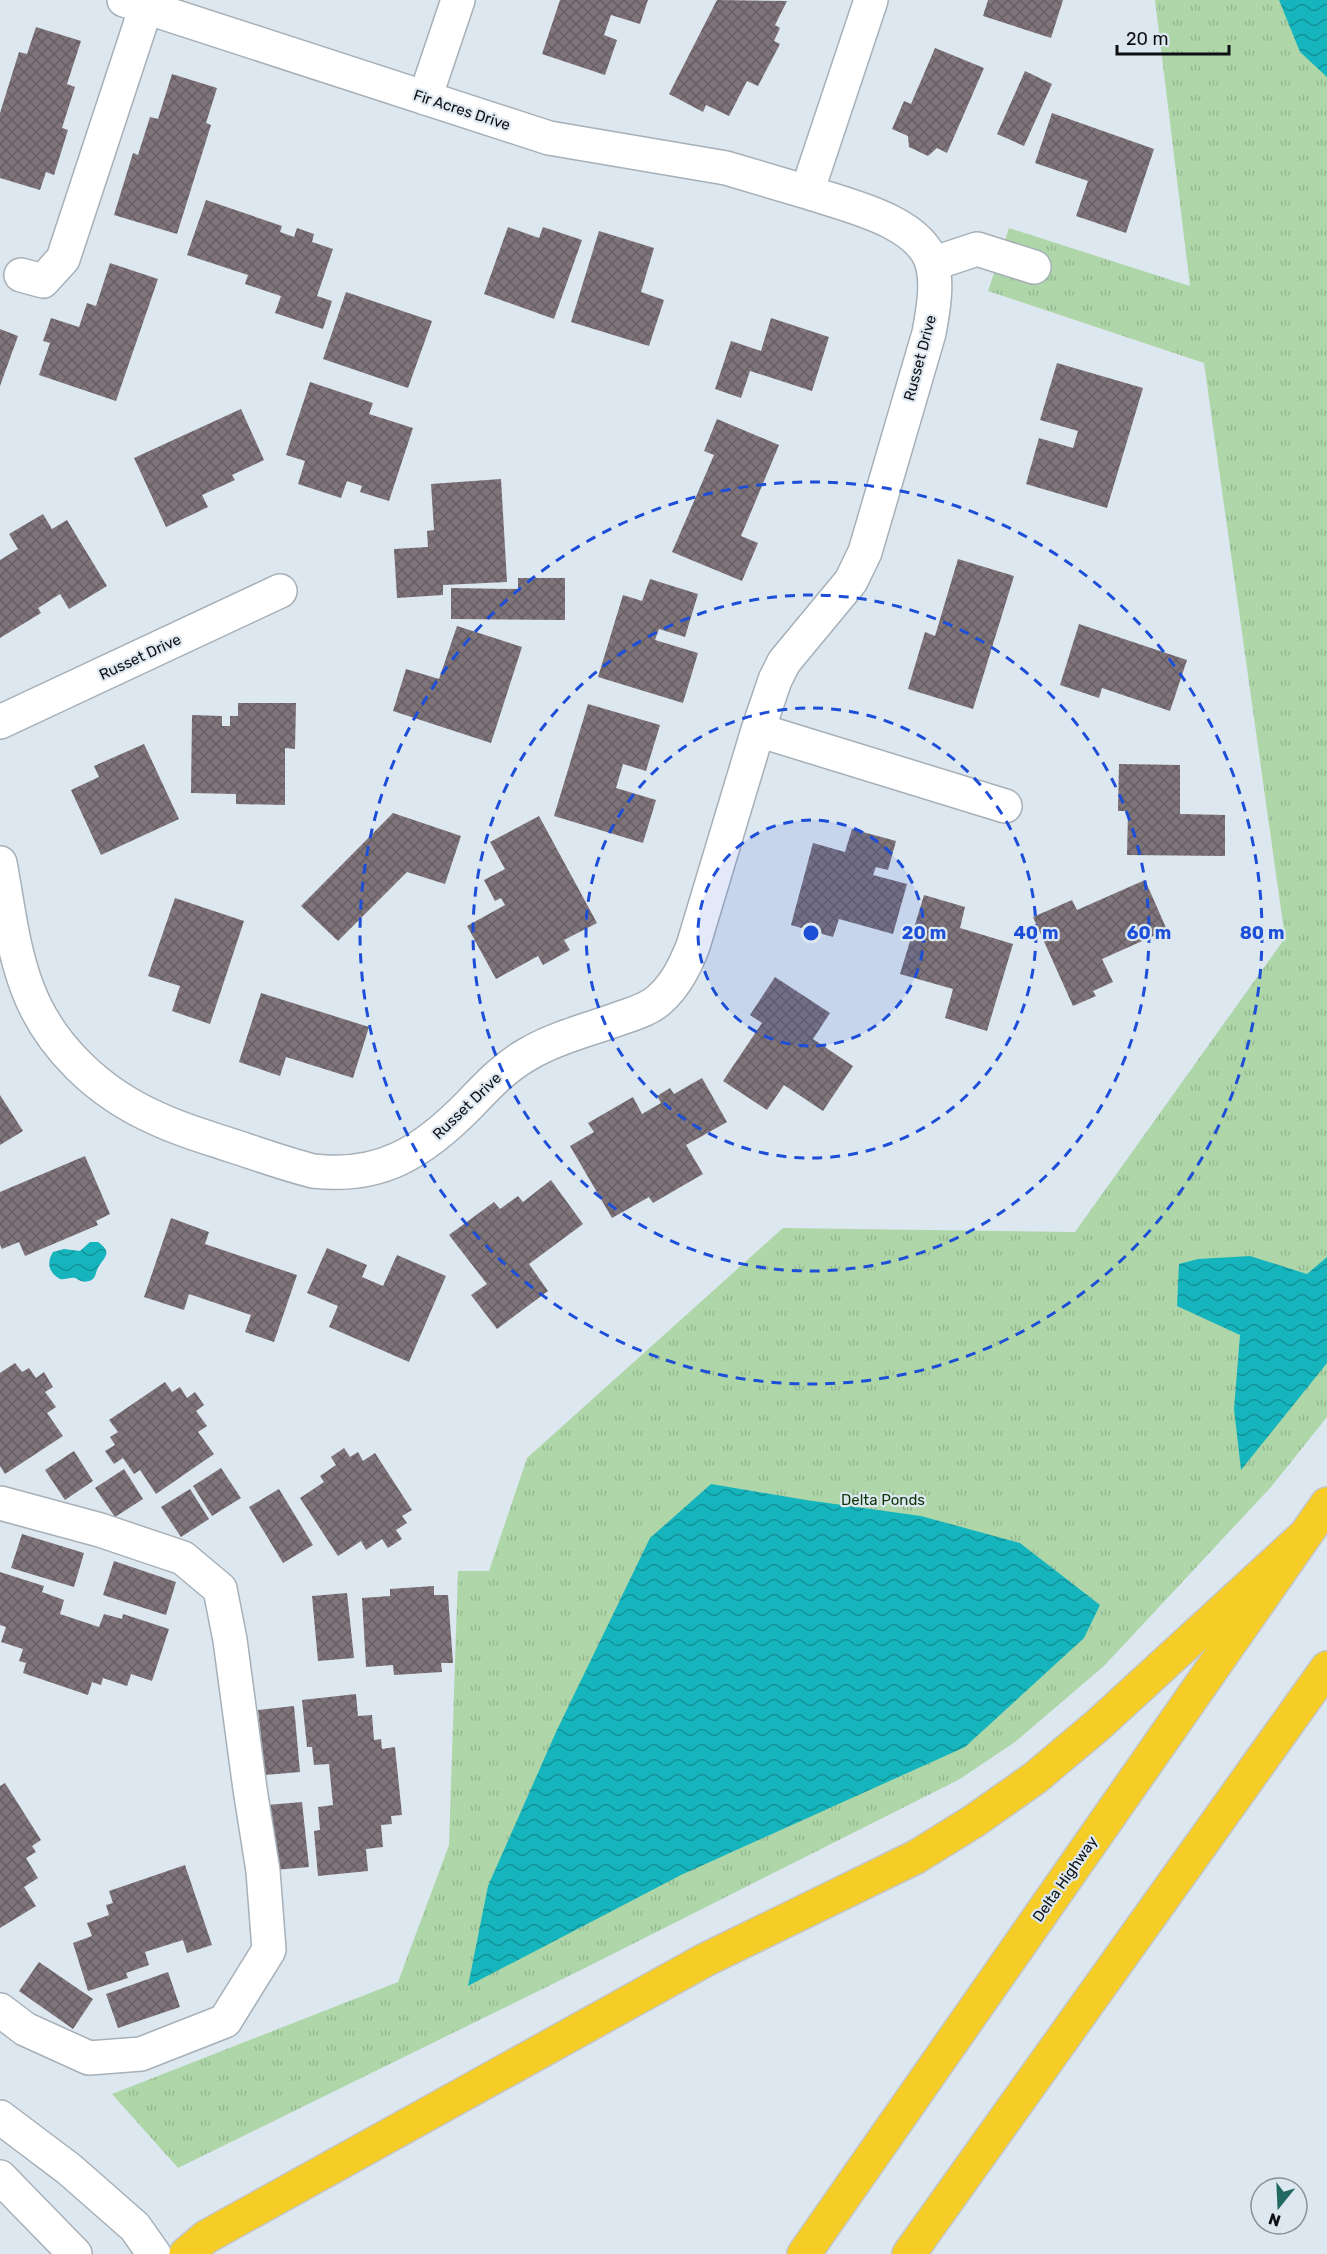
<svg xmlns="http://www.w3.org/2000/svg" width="1327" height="2254" font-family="Rubik,sans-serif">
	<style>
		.grass { fill: url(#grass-tufts) }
		.water { fill: url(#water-waves) }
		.building { fill: url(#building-cross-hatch) }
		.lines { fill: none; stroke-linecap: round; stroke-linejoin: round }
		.minor-casing { stroke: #a6b0b8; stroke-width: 36 }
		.highway-casing { stroke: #c5c6c6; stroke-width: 36 }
		.minor { stroke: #fff; stroke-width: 33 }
		.highway { stroke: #f5cd26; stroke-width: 33 }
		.ring { fill: none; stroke: #1d4ed8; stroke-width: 3; stroke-dasharray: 10 8 }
		.labels { text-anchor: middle; stroke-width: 4.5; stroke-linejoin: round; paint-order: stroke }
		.street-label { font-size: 15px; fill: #0d1013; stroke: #dde7f0 }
		.park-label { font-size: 15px; fill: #0c3706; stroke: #dde7f0 }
		.centre { fill: #1d4ed8; stroke: #dde7f0; stroke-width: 3 }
		.ring-label { font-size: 18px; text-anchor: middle; font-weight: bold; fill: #1d4ed8; stroke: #dde7f0; stroke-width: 4.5; stroke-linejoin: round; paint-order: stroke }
	</style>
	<defs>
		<pattern id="grass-tufts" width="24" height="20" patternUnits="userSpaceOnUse" patternTransform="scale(1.5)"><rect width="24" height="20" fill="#afd6a9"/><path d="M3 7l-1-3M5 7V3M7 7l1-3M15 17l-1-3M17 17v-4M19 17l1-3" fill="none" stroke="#95b791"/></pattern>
		<pattern id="water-waves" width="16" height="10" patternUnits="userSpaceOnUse" patternTransform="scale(1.5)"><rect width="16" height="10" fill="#16b5bd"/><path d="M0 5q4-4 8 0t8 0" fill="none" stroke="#129298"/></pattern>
		<pattern id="building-cross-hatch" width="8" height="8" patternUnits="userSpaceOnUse" patternTransform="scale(1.5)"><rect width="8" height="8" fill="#7e747a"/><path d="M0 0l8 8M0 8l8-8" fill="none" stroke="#665e63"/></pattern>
	</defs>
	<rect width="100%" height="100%" fill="#dde7f0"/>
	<path class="grass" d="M1155,0H1327V1417L1271,1487L1104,1666L1015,1742L960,1779L579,1971L178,2168L112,2094L398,1982L449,1845L458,1571H489L527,1458L783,1228L1075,1232L1285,938L1204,363L988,291L1009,228L1190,286Z"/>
	<path class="water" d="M1279,0H1327V77L1300,52Z
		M90,1242H98C115,1254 102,1258 97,1270C95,1276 95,1279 89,1281C82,1283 80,1280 75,1278C71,1277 64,1280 60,1279C49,1273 46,1263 53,1252L64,1249L80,1251Z
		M1250,1256L1307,1274L1327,1257V1363L1241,1470L1234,1409L1240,1335L1177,1306L1179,1264L1198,1259Z
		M711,1484L806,1500L921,1516L1020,1543L1100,1605L1084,1638L965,1747L681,1875L468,1986L488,1886L556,1732L650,1538Z"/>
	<path class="building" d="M560,0H648L640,24L611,15L604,35L617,40L605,75L542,54Z
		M717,0L787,1L775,25L780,28L774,41L780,44L758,86L747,81L729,116L706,105L703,112L669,94Z
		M988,0H1063L1051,38L983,16Z
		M36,27L81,41L67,84L75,87L62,128L68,130L54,175L46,172L40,190L0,178V113L19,52L27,54Z
		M935,48L984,68L947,153L937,148L928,156L909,147L908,136L892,129L904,101L911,104Z
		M1025,71L1052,84L1024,146L997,134Z
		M172,74L217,88L206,123L211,125L177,234L114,215L133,153L138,155L150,117L158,119Z
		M1052,113L1154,149L1126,233L1076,216L1088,181L1035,163Z
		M206,200L282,226L280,232L294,237L297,228L314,234L312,242L333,249L317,296L332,301L323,329L275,313L281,296L245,284L248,275L187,255Z
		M508,227L539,238L543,227L582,240L554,319L484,294Z
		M599,231L654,248L641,292L664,300L649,346L571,322Z
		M110,263L158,279L116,401L39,375L50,343L43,341L51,318L79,327L87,303L96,306Z
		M346,292L432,321L408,388L323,359Z
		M771,318L829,337L812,391L750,371L741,398L715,389L731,341L761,351Z
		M0,329L18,336L0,386Z
		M1057,363L1143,388L1107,508L1026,484L1039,438L1073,448L1078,431L1040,420Z
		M310,382L373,403L369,414L413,428L389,501L360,492L362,486L347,481L341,498L298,484L305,461L286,455Z
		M241,409L264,460L232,475L235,480L202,495L208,507L166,527L134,458Z
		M717,419L779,445L741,536L758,543L742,581L672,552L714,455L704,451Z
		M501,479L507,582L443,585V595L397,598L394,549L428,547L427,531L434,530L431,484Z
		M43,514L52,529L67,520L107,586L69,609L60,594L38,608L41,613L0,638V560L18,549L9,534Z
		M958,559L1014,576L973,709L908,689L925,632L935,636Z
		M518,578H565V620L451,619V588L518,589Z
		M650,579L698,594L685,637L659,629L655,640L698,653L683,703L598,677L623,595L642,601Z
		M1079,624L1187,660L1170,711L1102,688L1099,698L1060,685Z
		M457,626L522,647L491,743L393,711L406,669L439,679Z
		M238,703H296L295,749L285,748V805L236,804V794L191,793L192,715L222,716V726H230V716H238Z
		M588,704L660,725L646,771L623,764L616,788L656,800L643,843L554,816Z
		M144,744L179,819L101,855L71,790L99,777L94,766Z
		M1119,764L1180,765V814L1225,815V856L1127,855L1128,811H1118Z
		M393,813L461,836L445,884L407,872L338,941L301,906Z
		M539,816L597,923L564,940L570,950L543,965L538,956L496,979L467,926L505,905L501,898L495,901L484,880L505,869L490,842Z
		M852,829L896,841L888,870L876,867L873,875L907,884L893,934L839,919L833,937L791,925L813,843L845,852Z
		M1145,880L1167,930L1102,959L1113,982L1093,991L1096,996L1073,1006L1033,917L1072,900L1077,910Z
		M924,895L965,907L960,928L1013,944L987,1031L945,1018L953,989L900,974Z
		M175,898L244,921L210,1024L172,1011L180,986L148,976Z
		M775,977L830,1013L813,1039L853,1066L823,1111L784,1085L767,1110L723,1081L762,1023L750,1015Z
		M261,993L369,1027L353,1078L286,1057L280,1076L239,1062Z
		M702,1078L727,1122L686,1145L703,1174L653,1203L649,1197L612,1218L570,1146L594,1132L588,1123L633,1097L642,1114L661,1103L657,1096L670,1088L674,1094Z
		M0,1095L23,1131L0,1145Z
		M85,1156L110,1214L96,1221L98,1225L25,1256L19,1242L2,1249L0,1245V1192Z
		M551,1180L583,1224L529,1264L548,1291L497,1329L471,1295L487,1284L449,1235L494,1202L500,1209L518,1196L523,1202Z
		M171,1218L209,1232L205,1244L297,1275L274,1342L245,1332L251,1315L189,1294L184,1310L144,1297Z
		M327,1248L367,1265L362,1277L383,1286L397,1255L446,1276L409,1362L329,1327L338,1306L307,1293Z
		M15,1363L22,1372L29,1368L36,1378L44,1372L53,1387L45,1392L56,1407L47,1413L63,1436L5,1474L0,1466V1373Z
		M165,1382L172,1392L180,1387L187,1398L195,1392L204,1405L196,1411L207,1426L198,1432L214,1454L156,1494L140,1470L134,1474L123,1458L114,1464L105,1451L115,1445L110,1437L118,1432L109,1420Z
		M344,1448L350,1457L358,1452L363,1461L375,1453L412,1510L402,1516L407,1523L396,1530L402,1539L388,1548L382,1539L366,1550L361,1541L338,1556L300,1498L324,1482L320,1476L336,1465L331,1457Z
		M74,1451L93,1481L65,1500L45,1470Z
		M221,1468L241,1498L212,1516L193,1486Z
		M124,1469L143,1499L115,1517L95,1488Z
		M190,1489L209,1519L181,1537L161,1507Z
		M279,1489L313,1545L283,1563L249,1507Z
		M22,1534L84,1553L74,1587L11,1568Z
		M114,1561L176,1582L166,1615L103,1595Z
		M0,1572L44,1586L42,1592L64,1600L60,1614L99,1627L104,1614L122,1619L123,1614L169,1629L152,1681L131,1674L127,1686L103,1678L101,1685L92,1682L88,1695L23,1673L26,1663L19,1661L23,1649L1,1642L6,1627L0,1625Z
		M434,1586V1595H448L453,1663H441L442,1672L394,1675L393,1665L366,1667L362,1598L390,1596V1589Z
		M347,1593L354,1658L318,1661L312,1596Z
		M356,1694L358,1716L372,1715L374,1740L381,1739L382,1749L395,1747L402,1815L391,1816L392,1824L381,1825L383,1847L366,1849L368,1871L318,1876L314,1831L320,1830L318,1807L333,1805L329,1764L314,1765L312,1747H307L302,1700Z
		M294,1706L300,1772L265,1775L258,1710Z
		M5,1783L41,1840L32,1846L36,1852L26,1858L38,1878L24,1887L36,1906L0,1928V1786Z
		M302,1802L309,1867L274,1870L267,1805Z
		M185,1865L212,1945L187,1953L183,1940L145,1952L149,1965L126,1973L128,1978L88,1991L73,1943L92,1936L87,1923L109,1915L106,1905L113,1903L109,1891Z
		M39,1962L93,1999L73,2029L19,1991Z
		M168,1972L180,2007L118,2028L106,1994Z"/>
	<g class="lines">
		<defs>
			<path id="minor" d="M124,0L549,138L726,168L807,192
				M425,98L458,0
				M932,264L977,249L1034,267
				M21,275L43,281L63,259L146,7
				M0,722L280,591
				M758,730L1005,806
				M0,863C8,905 12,947 27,987C49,1047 100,1094 158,1119C181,1130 206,1137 230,1145C258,1154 285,1164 313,1171C381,1179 423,1152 470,1104C488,1085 505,1067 528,1054C555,1038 588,1030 618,1019C632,1014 648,1010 659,1000C676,985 685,966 693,946L758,730L775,680L784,662L851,581L865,552L929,333C933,311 938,285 932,263C919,220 845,205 807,192L871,0
				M0,1503L100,1530L183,1558L220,1589L230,1640L250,1789L263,1871L269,1950L225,2021L141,2054L89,2058L25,2029L0,2010
				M0,2117L69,2169L135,2227L154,2254
				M0,2177L75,2254"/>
			<path id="highway" d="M186,2254L206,2237L705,1960L916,1857L974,1821L1035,1778L1098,1725L1304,1536
				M804,2254L1327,1504
				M909,2254L1327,1668"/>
		</defs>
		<use href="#minor" class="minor-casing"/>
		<use href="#highway" class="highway-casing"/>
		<use href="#minor" class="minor"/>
		<use href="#highway" class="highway"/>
	</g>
	<circle cx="811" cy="933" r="113" fill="#1d4ed8" fill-opacity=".12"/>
	<g class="ring">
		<circle cx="811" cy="933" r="113"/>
		<circle cx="811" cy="933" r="225"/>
		<circle cx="811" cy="933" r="338"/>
		<circle cx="811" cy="933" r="451"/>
	</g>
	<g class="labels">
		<g class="street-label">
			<text transform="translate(462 110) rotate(18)" y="5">Fir Acres Drive</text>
			<text transform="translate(920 358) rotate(-75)" y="5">Russet Drive</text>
			<text transform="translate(140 657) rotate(-25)" y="5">Russet Drive</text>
			<text transform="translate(467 1106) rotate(-44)" y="5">Russet Drive</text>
			<text transform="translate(1065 1879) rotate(-55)" y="5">Delta Highway</text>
		</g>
		<g class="park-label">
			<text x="883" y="1505">Delta Ponds</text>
		</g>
	</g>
	<circle cx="811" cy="933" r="9" class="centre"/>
	<g class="ring-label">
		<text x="924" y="939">20 m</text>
		<text x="1036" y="939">40 m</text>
		<text x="1149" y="939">60 m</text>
		<text x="1262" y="939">80 m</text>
	</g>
	<g transform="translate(1279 2206) rotate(198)"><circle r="28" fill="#dde7f0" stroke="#8a9198" stroke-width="1.5"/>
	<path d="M0-4.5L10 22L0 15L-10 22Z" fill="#226a61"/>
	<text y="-9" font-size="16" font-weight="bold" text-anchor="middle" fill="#0d1013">N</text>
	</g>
	<path d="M1117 45v9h112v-9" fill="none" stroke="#0d1013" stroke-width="3"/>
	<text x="1126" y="45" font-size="18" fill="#0d1013" stroke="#dde7f0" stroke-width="4.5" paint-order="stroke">20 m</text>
</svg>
